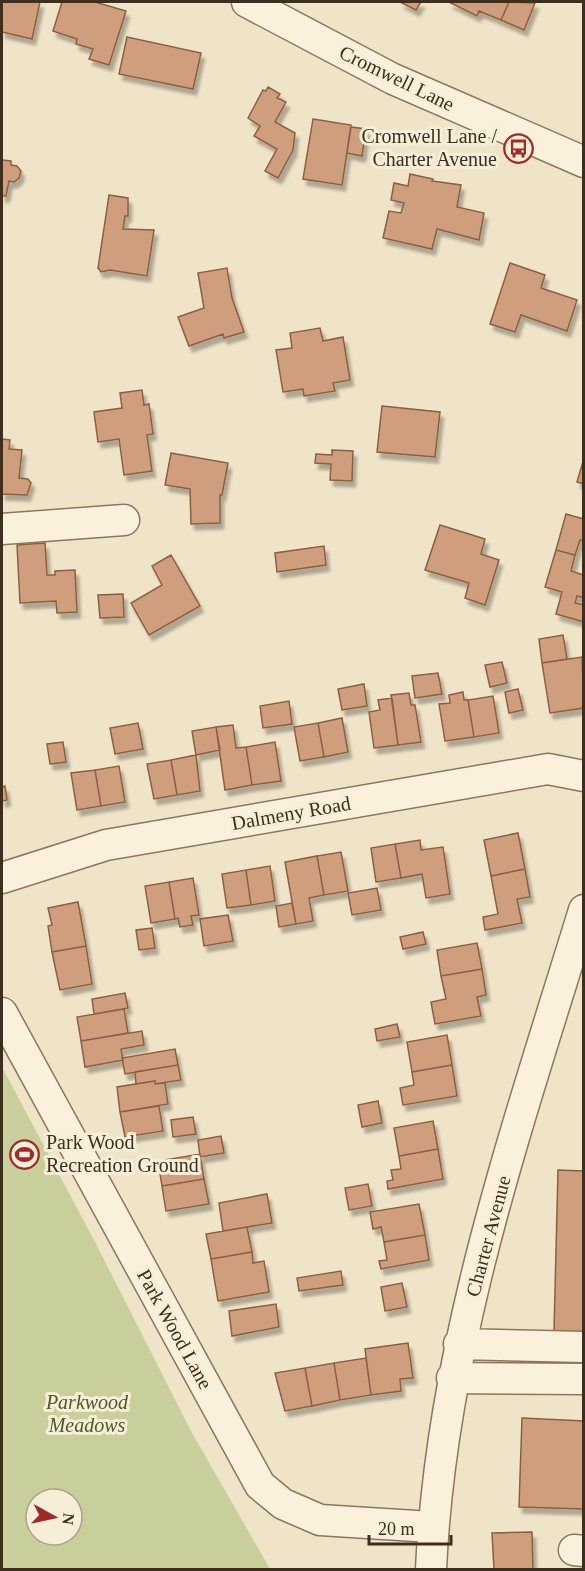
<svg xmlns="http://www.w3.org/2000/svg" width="585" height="1571" font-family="Georgia,serif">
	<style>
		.green { fill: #c9cf9b; fill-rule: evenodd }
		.building { fill: #cf9f7d; stroke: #8d5f41; stroke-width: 1.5; filter: url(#shadow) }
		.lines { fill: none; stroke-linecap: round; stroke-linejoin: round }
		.minor-casing { stroke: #8d765c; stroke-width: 33 }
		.minor { stroke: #faf1dc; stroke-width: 30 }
		.labels { text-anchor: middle; stroke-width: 6; stroke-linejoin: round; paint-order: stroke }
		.street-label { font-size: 20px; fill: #3d2e20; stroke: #f7eed8 }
		.poi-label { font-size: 20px; fill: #3d2e20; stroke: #f7eed8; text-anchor: end }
		.park-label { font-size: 20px; font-style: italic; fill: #4d5a26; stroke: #f7eed8 }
	</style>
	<defs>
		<filter id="shadow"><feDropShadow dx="3.5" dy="6" stdDeviation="1.5" flood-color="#0004"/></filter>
	</defs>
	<rect width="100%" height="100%" fill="#f0e4c8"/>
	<path class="green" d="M2,1067L95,1242L191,1431L270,1569H2ZM36,1499H72V1535H36Z"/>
	<path class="building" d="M2,2H40L32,39L2,32Z
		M62,2H95L126,11L109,65L89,59L93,49L76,44L77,39L53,31Z
		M400,2H421L416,10Z
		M449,2H509L501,20L479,11L477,16Z
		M509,2L535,3L524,30L501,20Z
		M127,37L201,53L193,89L119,74Z
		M268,87L280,94L277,98L286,102L275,122L295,133L293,150L278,178L265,171L277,149L254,136L260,126L248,118L263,90L266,91Z
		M313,119L351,125L342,185L303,179Z
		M351,127L366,129L362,156L347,153Z
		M2,160L11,161V165L17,166L21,171L19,178L14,182L9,181L6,196H2Z
		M410,174L433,179L432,181L461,185L457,207L484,213L479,240L437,229L432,249L383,238L389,211L401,213L404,203L391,200L394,183L408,186Z
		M109,195L128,198V216H125L123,229L154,230L147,276L110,270L101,272L98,268Z
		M510,263L545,275L541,288L577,300L567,331L521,315L515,332L490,324Z
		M227,268L232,298L244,332L224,338L223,334L189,346L178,317L204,308L198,273Z
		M320,328L323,341L343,337L350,380L333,383L335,391L304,396L303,389L283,392L276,350L292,348L290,333Z
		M142,390L144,405L149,404L153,434L147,435L152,471L124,475L119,439L98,442L94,412L122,408L120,393Z
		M382,406L440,412L435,457L377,452Z
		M2,439L10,440L9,449L22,450L19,478L28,479L31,483L27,495L2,494Z
		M332,450L353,451L352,481L330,480L331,464L315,463L316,454L332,455Z
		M171,453L228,463L222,495H220V523L191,524L190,489L165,485Z
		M584,458V484L577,482Z
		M566,514L584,519V541L580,540L575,555L556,550Z
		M440,525L485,539L481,554L499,560L485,605L465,598L469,583L425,570Z
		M45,543L47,575H55V571L75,570L77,612L57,613L56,601L20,603L17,545Z
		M324,546L326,565L277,572L275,553Z
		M556,550L575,555L571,571L584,575V598L577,596L575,603L584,605V622L556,614L562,592L545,587Z
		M171,555L200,606L149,635L131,603L162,585L152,566Z
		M123,594L124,617L100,618L98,595Z
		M563,635L567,659L542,663L539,639Z
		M582,657L584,708L550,713L542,663Z
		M502,662L507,683L490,687L485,665Z
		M438,673L442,694L415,698L412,676Z
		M364,684L367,706L342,710L338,689Z
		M518,689L523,710L509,713L505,692Z
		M463,692L464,700H468L474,737L445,741L439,704L450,703L449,695Z
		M409,693L411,705H415L421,742L398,745L391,695Z
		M493,696L499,733L474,737L468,700Z
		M392,698L398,745L374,748L369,712L380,710L378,700Z
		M289,701L292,724L263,728L260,706Z
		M342,718L348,752L324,757L318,723Z
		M138,723L143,749L115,754L110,728Z
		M318,723L324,757L300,761L294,727Z
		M233,725L236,748L246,747L252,785L225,790L216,727Z
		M216,727L220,750L196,755L192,731Z
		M63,742L66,762L50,764L47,744Z
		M275,742L281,781L252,785L246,747Z
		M196,755L200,791L177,795L171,760Z
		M171,760L177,795L154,799L147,764Z
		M119,766L125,802L101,806L95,770Z
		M95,770L101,806L77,810L71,773Z
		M5,786L7,800L2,801V787Z
		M518,833L525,869L491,876L484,840Z
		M420,840L421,850L443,847L450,894L426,898L422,874L401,878L395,844Z
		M395,844L401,878L376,882L371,848Z
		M341,852L348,891L324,895L317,856Z
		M317,856L324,895L309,898L313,921L296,924L285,862Z
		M270,866L275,901L251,905L246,870Z
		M525,869L530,897L517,899L522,923L485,930L483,917L498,914L491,876Z
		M246,870L251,905L227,908L222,874Z
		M193,878L199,915L191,916L193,925L180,927L178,918L175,919L169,882Z
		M169,882L175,919L151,923L145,886Z
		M377,888L381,910L352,915L348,893Z
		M78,902L86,946L52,952L48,926L52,925L48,908Z
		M292,903L296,924L279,927L276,906Z
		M228,915L233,941L204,946L200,919Z
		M152,928L155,948L139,950L136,930Z
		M423,932L426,944L403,949L400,937Z
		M477,943L482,969L441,976L437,950Z
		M86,946L92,984L60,990L52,952Z
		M482,969L486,995L477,997L481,1016L435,1024L431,1002L446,999L441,976Z
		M125,993L128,1008L94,1014L92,999Z
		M124,1009L128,1033L81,1041L77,1017Z
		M397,1024L400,1037L377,1041L375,1029Z
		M142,1031L144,1045L121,1049L123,1060L85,1067L81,1041Z
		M447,1035L452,1065L412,1072L407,1042Z
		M175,1049L178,1065L125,1074L122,1058Z
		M178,1065L181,1080L155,1084V1081L136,1084L135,1072Z
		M452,1065L457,1096L403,1105L400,1088L414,1085L412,1072Z
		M155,1081V1084L165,1083L168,1104L120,1112L117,1087Z
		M378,1101L382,1123L362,1127L358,1105Z
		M159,1106L163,1131L125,1137L120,1112Z
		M193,1117L196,1134L173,1137L171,1120Z
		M433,1121L438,1149L399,1156L394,1128Z
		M221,1136L224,1153L200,1157L198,1140Z
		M438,1149L443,1179L388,1189L387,1181L393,1180L391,1170L401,1169L399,1156Z
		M200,1154L204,1179L162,1186L158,1161Z
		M558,1170L584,1171V1332L554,1331Z
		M204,1179L209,1204L166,1211L162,1186Z
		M368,1184L372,1206L349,1210L345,1188Z
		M267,1194L272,1223L223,1231L219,1203Z
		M419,1204L425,1235L384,1242L381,1227L373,1229L370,1212Z
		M247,1227L252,1252L211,1259L206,1234Z
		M425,1235L429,1260L381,1269L379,1261L387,1260L384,1242Z
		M252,1252L253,1263L264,1261L269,1292L218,1301L211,1259Z
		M341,1271L343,1285L299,1291L297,1278Z
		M402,1283L407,1307L385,1311L381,1287Z
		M276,1304L279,1327L232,1336L229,1311Z
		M408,1343L413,1378L400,1379L401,1391L371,1395L365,1349Z
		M366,1358L371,1395L340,1400L334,1363Z
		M334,1363L340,1400L312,1406L305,1368Z
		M305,1368L312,1406L285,1411L275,1373Z
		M522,1418L584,1421V1509L519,1507Z
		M532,1532L533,1570H494L492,1533Z"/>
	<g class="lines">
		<defs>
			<path id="minor" d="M247,2L393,79L584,162
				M2,529L124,520
				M2,878L106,845L548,769L584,776
				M2,1013L260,1485L283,1504L320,1520L432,1527
				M459,1344L584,1347
				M452,1378L584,1379
				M574,1550L584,1551
				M431,1570C441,1343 518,1126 584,910"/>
		</defs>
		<use href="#minor" class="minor-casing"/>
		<use href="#minor" class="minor"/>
	</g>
	<defs>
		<symbol id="bus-ring" viewBox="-11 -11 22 22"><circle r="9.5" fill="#f7eed8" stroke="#9e2a2b" stroke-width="1.5"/><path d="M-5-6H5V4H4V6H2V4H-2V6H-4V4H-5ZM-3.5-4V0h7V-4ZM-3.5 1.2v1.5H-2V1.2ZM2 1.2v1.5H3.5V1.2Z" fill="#9e2a2b"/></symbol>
		<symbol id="stadium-ring" viewBox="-11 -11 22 22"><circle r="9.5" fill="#f7eed8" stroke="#9e2a2b" stroke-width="1.5"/><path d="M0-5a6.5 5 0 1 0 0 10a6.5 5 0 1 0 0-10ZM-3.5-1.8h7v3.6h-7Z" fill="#9e2a2b"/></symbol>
	</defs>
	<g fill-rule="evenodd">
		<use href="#bus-ring" x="502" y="132" width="33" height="33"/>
		<use href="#stadium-ring" x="8" y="1138" width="33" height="33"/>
	</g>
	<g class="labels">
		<g class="street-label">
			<text transform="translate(397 78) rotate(26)" y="7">Cromwell Lane</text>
			<text transform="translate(291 813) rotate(-10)" y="7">Dalmeny Road</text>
			<text transform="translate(488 1236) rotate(-75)" y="7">Charter Avenue</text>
			<text transform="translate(175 1329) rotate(61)" y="7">Park Wood Lane</text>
		</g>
		<g class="poi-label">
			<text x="497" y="143">Cromwell Lane /<tspan x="497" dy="23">Charter Avenue</tspan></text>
			<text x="46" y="1149" text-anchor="start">Park Wood<tspan x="46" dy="23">Recreation Ground</tspan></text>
		</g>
		<g class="park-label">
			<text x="87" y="1409">Parkwood<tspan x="87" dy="23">Meadows</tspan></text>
		</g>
	</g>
	<rect width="585" height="1571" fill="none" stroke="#3d2e20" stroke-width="6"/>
	<g transform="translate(54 1517) rotate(98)"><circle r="28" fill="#f7eed8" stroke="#ada18e" stroke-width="1.5"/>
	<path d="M0-4.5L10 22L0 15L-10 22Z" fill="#9e2a2b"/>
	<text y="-9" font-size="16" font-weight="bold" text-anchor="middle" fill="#3d2e20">N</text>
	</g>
	<path d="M369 1535v9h82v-9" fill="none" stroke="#3d2e20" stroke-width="3"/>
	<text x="378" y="1535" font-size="18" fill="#3d2e20" stroke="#f7eed8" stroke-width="4.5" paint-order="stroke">20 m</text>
</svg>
